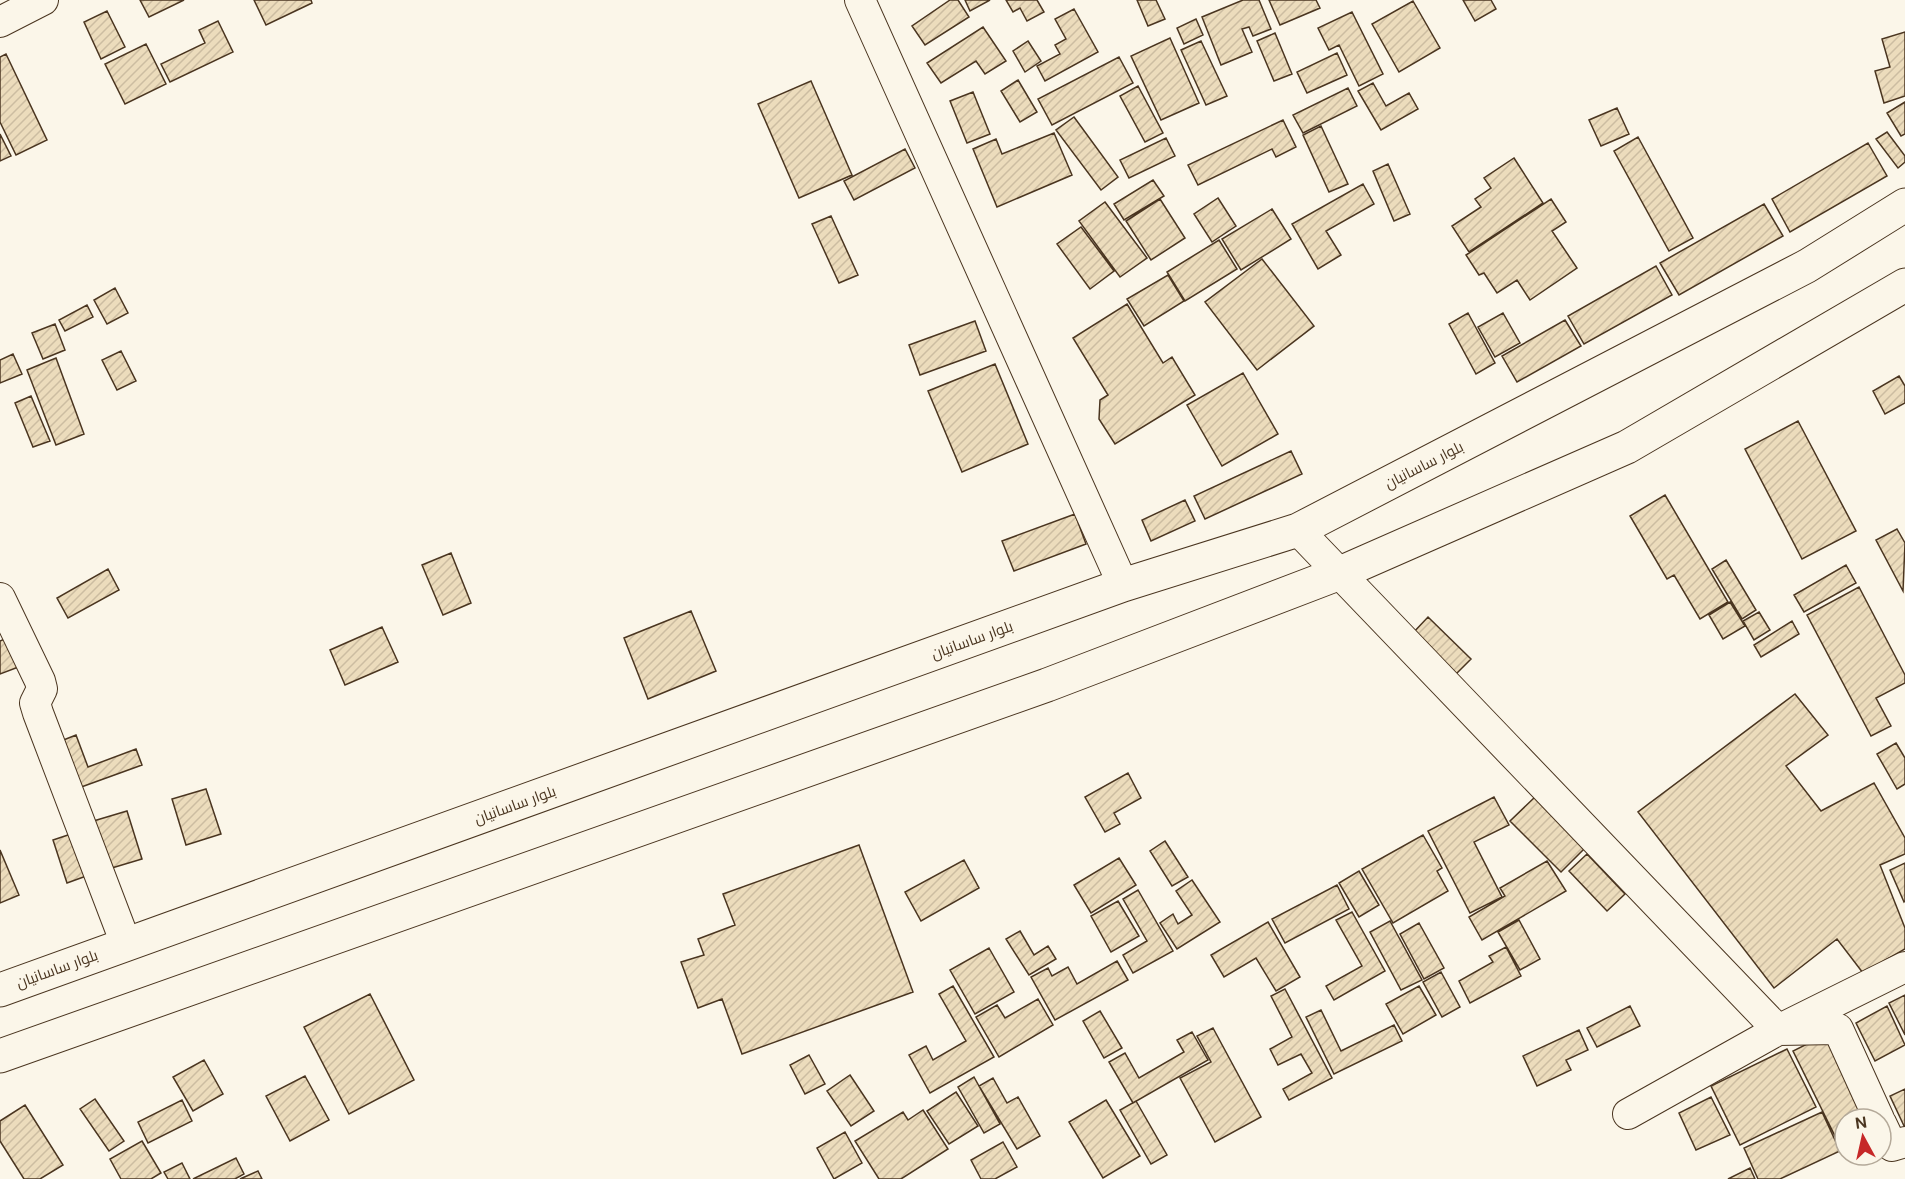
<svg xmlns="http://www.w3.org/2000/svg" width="1905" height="1179" font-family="'DM Sans',Cairo,sans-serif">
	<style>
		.building { fill: url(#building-hatch); stroke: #4a3520; stroke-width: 1.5 }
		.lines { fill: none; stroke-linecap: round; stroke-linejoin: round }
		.street-casing { stroke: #4a3520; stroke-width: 32 }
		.highway-casing { stroke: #4a3520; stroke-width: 35 }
		.street { stroke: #fbf6e9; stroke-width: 30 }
		.highway { stroke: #fbf6e9; stroke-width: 33 }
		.labels { text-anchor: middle; stroke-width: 4.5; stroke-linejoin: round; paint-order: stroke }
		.street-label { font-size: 15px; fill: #4a3520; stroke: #fbf6e9 }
	</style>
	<defs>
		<pattern id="building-hatch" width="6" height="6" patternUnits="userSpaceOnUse" patternTransform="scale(1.5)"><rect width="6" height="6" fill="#ecdcbc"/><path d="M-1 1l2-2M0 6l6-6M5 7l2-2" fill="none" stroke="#ccbda1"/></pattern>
	</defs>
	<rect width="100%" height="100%" fill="#fbf6e9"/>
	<path class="building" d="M140,0H184L149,17Z
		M254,0H311L312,3L266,25Z
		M950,0H958L969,17L925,45L912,26Z
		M965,0H990L970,11Z
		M1006,0H1037L1044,12L1027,21L1020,8L1013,12Z
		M1137,0H1156L1165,19L1148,26Z
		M1243,0H1259L1271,29L1253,36L1249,27L1242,29L1252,52L1221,65L1202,17Z
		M1269,0H1316L1320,8L1280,25Z
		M1463,0H1491L1496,9L1475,21Z
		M1413,1L1440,48L1399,72L1372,24Z
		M1074,9L1098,52L1045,81L1037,66L1060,54L1055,45L1066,39L1055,19Z
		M107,11L125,47L101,59L84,22Z
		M1352,12L1383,74L1359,86L1339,45L1329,50L1318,28Z
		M1196,19L1203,35L1184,44L1177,28Z
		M218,21L233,52L170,82L161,64L205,43L199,30Z
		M983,27L1006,61L985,74L976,61L941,83L927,63Z
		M1905,32V96L1884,103L1875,71L1890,67L1882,39Z
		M1275,33L1292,74L1274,81L1257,41Z
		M1170,38L1199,103L1161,120L1131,56Z
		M1028,41L1041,61L1025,72L1013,51Z
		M1201,41L1227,96L1206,105L1181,50Z
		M146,44L166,84L125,104L105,64Z
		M1337,53L1347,75L1307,93L1297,72Z
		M6,54L47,140L16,155L0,122V57Z
		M1119,57L1133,83L1052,125L1038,99Z
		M1018,80L1037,112L1020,122L1001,91Z
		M811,81L852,175L799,198L758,104Z
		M1373,83L1386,106L1409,93L1418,109L1381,130L1358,91Z
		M1138,86L1163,133L1145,142L1120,96Z
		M1348,88L1357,106L1303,133L1293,115Z
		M973,92L990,134L967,143L950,101Z
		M1905,102V134L1901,136L1887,113Z
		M1617,108L1629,134L1601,146L1589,120Z
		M1074,117L1118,177L1101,190L1056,130Z
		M1283,120L1296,147L1276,157L1272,149L1198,185L1188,165Z
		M1321,126L1348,184L1329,192L1303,135Z
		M1887,132L1905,156V162L1898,168L1876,139Z
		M1054,133L1072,175L997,207L973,149L996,139L1002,154Z
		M0,134L11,156L0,161Z
		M1638,137L1693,238L1669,251L1614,151Z
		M1166,138L1175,156L1129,178L1120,160Z
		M1868,143L1887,176L1790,232L1772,199Z
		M905,149L915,168L854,200L844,181Z
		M1514,158L1543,203L1469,252L1452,226L1481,207L1475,199L1491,188L1484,178Z
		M1388,164L1410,214L1394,221L1373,171Z
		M1153,180L1164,196L1124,220L1114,204Z
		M1363,184L1374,204L1326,231L1341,255L1318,269L1292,224Z
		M1218,198L1236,226L1212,242L1194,214Z
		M1160,199L1185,238L1151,260L1126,221Z
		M1551,199L1566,222L1552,231L1577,268L1530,300L1517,280L1497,293L1484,273L1479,275L1466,255Z
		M1105,202L1147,258L1120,277L1079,221Z
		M1764,204L1783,236L1679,295L1660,263Z
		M1272,209L1291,239L1241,270L1222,239Z
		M831,216L858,275L839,283L812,224Z
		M1081,227L1114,271L1090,289L1057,244Z
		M1219,240L1237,269L1185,301L1167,272Z
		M1262,259L1314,326L1257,370L1205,302Z
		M1656,266L1672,295L1584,344L1568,316Z
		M1168,275L1184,301L1144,326L1127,299Z
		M115,288L128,313L107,324L94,300Z
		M1127,304L1163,363L1172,357L1195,395L1115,444L1099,419L1100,400L1108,395L1073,338Z
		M87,305L93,317L65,331L59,320Z
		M1468,313L1495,363L1476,374L1449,324Z
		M1503,313L1520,343L1495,357L1478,327Z
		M1565,320L1581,346L1517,382L1502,356Z
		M975,321L986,351L920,375L909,345Z
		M55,324L65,350L43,359L32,333Z
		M121,351L136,381L117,390L102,360Z
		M13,354L22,374L0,383V360Z
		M56,358L84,434L56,445L27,370Z
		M995,364L1028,444L962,472L928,391Z
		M1243,373L1278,434L1222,466L1187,405Z
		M1899,376L1905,386V403L1885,414L1873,391Z
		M31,396L50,441L33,447L15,403Z
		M1798,421L1856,531L1802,559L1745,449Z
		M1291,451L1302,474L1205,519L1194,496Z
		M1665,495L1728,602L1700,619L1674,575L1667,579L1630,516Z
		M1185,500L1195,521L1151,541L1142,520Z
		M1075,514L1086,544L1014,571L1002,541Z
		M1897,529L1905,543L1903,591L1876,540Z
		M451,553L471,603L443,615L422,565Z
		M1726,560L1756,610L1742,619L1712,569Z
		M1846,565L1856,583L1804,612L1794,595Z
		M108,569L119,590L68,618L57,598Z
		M1859,587L1905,675V683L1876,698L1891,726L1871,736L1807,615Z
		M1730,602L1745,626L1723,639L1709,615Z
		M691,611L716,671L648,699L624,638Z
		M1759,612L1770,630L1754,640L1743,621Z
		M1428,617L1471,659L1455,675L1412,634Z
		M1792,621L1799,634L1761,657L1754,645Z
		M382,627L398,662L345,685L330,650Z
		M9,637L21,666L0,674V641Z
		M1795,694L1828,735L1786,766L1821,811L1874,783L1905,838V854L1880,865L1905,928V949L1863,973L1837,939L1774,988L1638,812Z
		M76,735L88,767L136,749L142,765L73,790L56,743Z
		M1896,743L1905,758V784L1897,789L1877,754Z
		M1128,773L1141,798L1114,813L1120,824L1105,832L1085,797Z
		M206,789L221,834L186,845L172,799Z
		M1494,797L1509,825L1474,842L1502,897L1470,913L1428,831Z
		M1535,797L1586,847L1561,872L1510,821Z
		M127,811L142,859L105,870L90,822Z
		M74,833L89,875L67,883L53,840Z
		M1423,835L1442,868L1437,871L1448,891L1393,923L1362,869Z
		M1165,841L1188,877L1172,886L1150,851Z
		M859,845L913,992L742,1054L722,999L698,1008L681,962L704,955L698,939L735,925L723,894Z
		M0,850L19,895L0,903Z
		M1587,854L1625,894L1607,911L1569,871Z
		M1119,858L1136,885L1091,913L1074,885Z
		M964,860L979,888L921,921L905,892Z
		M1547,861L1566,891L1482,940L1469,917L1505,896L1500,888Z
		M1905,863V901L1904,902L1890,870Z
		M1359,871L1379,905L1359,917L1339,883Z
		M1192,880L1220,922L1177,949L1160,923L1173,914L1178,924L1192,915L1176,891Z
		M1337,885L1349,909L1285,943L1272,919Z
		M1138,890L1173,951L1133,973L1123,955L1147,941L1123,899Z
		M1118,901L1139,936L1111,952L1091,916Z
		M1352,912L1385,971L1334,1000L1326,986L1362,966L1336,920Z
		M1519,920L1540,959L1520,970L1498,932Z
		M1390,921L1422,980L1401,990L1370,932Z
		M1268,922L1300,977L1276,991L1256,958L1224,977L1211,955Z
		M1419,923L1444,968L1424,979L1400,934Z
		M1020,931L1034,955L1048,946L1056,959L1029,975L1006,939Z
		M1506,947L1521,976L1470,1003L1459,981L1493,962L1489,956Z
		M989,948L1014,992L975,1014L950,970Z
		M1117,961L1128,980L1055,1020L1031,977L1048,968L1052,976L1068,967L1077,984Z
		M1441,972L1460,1007L1442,1017L1423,982Z
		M953,986L994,1057L930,1093L909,1055L926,1046L933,1060L966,1041L939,994Z
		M1419,986L1436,1015L1403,1034L1386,1004Z
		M1285,989L1332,1078L1289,1100L1283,1089L1312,1073L1301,1054L1278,1065L1270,1049L1292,1037L1271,996Z
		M370,994L414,1080L349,1114L304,1027Z
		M1905,995V1035L1889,1003Z
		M1038,999L1053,1025L999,1057L976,1017L997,1005L1005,1018Z
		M1630,1006L1640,1026L1597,1047L1587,1028Z
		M1887,1006L1905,1045L1875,1061L1856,1023Z
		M1321,1010L1341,1051L1394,1025L1402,1041L1334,1074L1306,1017Z
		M1100,1011L1122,1048L1104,1058L1083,1021Z
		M1213,1028L1261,1117L1215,1142L1180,1078L1211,1062L1197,1036Z
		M1579,1030L1588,1050L1566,1060L1571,1070L1537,1086L1523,1056Z
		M1192,1032L1208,1060L1133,1103L1109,1062L1125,1053L1139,1078L1184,1052L1177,1040Z
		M1825,1035L1867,1119H1845V1131L1835,1136L1793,1051Z
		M1787,1049L1816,1107L1740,1145L1711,1086Z
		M809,1055L825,1084L805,1094L790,1065Z
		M204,1060L223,1094L193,1111L173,1077Z
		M850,1075L874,1111L851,1126L827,1091Z
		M305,1076L329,1120L290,1141L266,1096Z
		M974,1077L1000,1124L984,1133L958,1087Z
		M993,1078L1007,1103L1018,1097L1040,1136L1017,1149L979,1086Z
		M1905,1089V1128L1890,1096Z
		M956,1092L978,1126L949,1144L927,1111Z
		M1711,1097L1730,1135L1696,1150L1679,1113Z
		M95,1099L124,1141L109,1151L80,1109Z
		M182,1100L192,1121L148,1143L138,1122Z
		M1106,1100L1140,1156L1103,1178L1069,1122Z
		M1136,1101L1167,1155L1151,1164L1120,1110Z
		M25,1105L63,1165L40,1179H24L0,1141V1121Z
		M923,1110L948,1149L901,1179H879L855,1141L903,1112L908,1120Z
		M1822,1112L1840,1151L1780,1179H1758L1744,1148Z
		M845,1132L862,1163L834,1179L817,1148Z
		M142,1141L161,1173L151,1179H121L110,1159Z
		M1003,1142L1017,1167L995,1179H981L971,1160Z
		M236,1158L244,1174L235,1179H193Z
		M182,1163L190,1179H168L164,1172Z
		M1750,1168L1755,1179H1728Z
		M258,1171L262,1179H240Z"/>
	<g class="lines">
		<defs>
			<path id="street" d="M860,0L1123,585
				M0,22L43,0
				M1298,530L1778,1030L1838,1029L1879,1119
				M0,598L40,681L42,689L35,703L38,713L126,944
				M1628,1114L1778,1030L1905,967
				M1881,1123L1892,1146L1905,1142"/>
			<path id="highway" d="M0,990L1123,585L1298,530L1807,266L1905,205
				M0,1056L1047,685L1340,573L1627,447L1905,285"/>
		</defs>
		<use href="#street" class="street-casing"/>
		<use href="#highway" class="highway-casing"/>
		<use href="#street" class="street"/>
		<use href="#highway" class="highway"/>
	</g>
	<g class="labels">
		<g class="street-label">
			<text transform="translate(1424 465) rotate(-27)" y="5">بلوار ساسانیان</text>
			<text transform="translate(972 640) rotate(-20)" y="5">بلوار ساسانیان</text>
			<text transform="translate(515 805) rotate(-20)" y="5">بلوار ساسانیان</text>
			<text transform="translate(57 969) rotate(-20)" y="5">بلوار ساسانیان</text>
		</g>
	</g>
	<g transform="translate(1863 1137) rotate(352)"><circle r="28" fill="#fbf6e9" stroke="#b4a999" stroke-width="1.5"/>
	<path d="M0-4.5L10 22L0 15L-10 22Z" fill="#c62828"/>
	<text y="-9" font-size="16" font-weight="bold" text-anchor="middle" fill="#4a3520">N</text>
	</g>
</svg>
